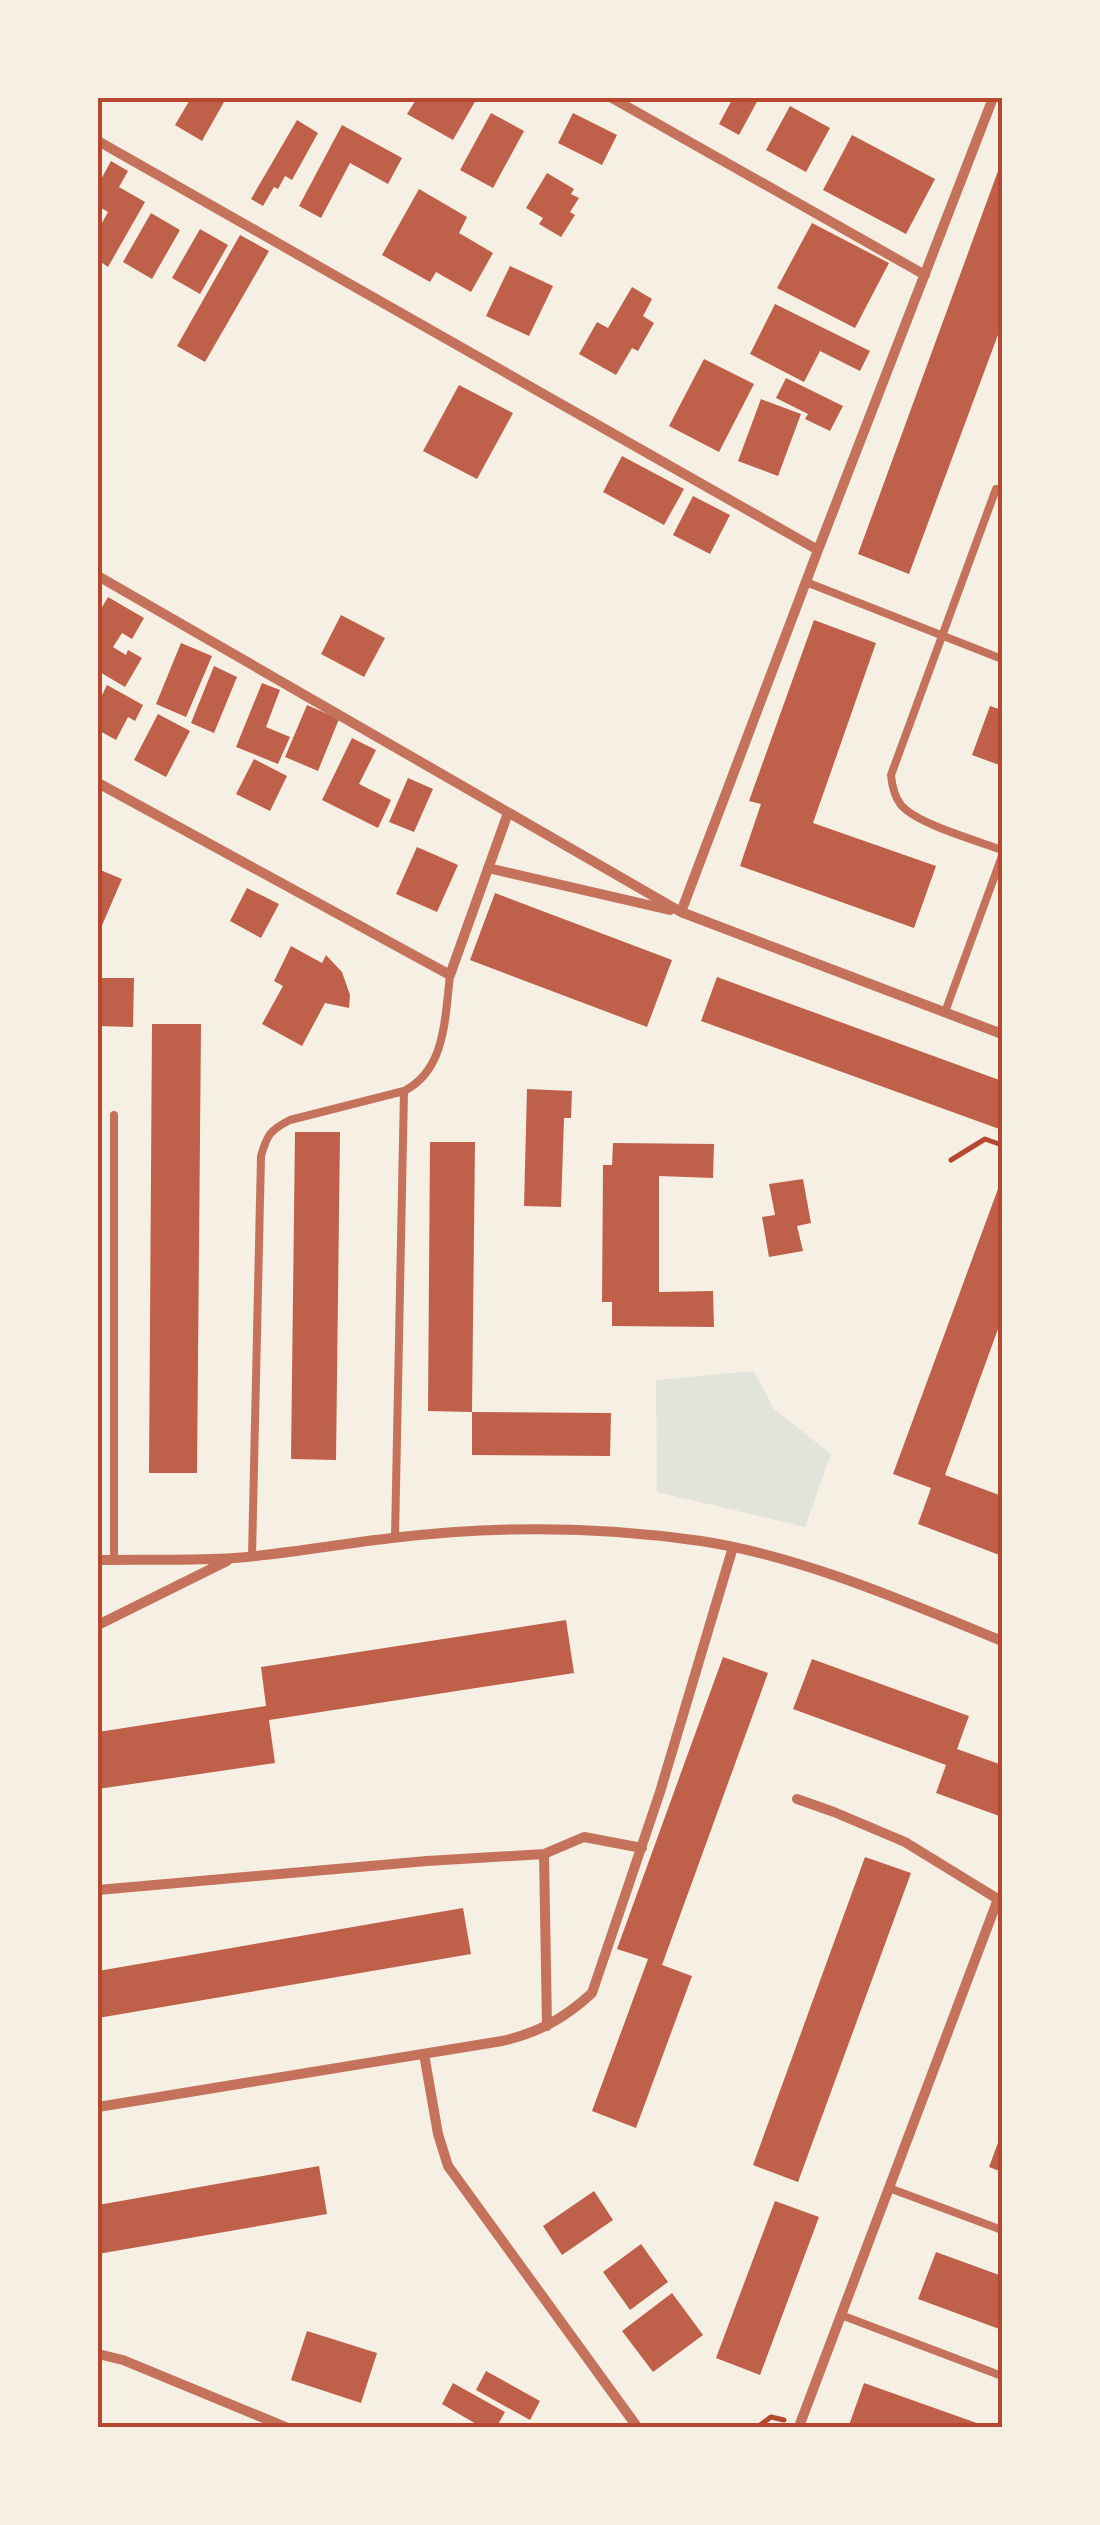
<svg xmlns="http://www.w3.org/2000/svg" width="1100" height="2525" font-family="'PT Serif',serif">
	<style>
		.green { fill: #e2e4dc }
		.building { fill: #bf614a }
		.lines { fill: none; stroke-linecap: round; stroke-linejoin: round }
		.path { stroke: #b5482f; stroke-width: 5 }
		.service { stroke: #c5725c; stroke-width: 8 }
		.minor { stroke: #c5725c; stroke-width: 10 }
		.neatline { fill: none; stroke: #b5482f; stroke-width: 4 }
	</style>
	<rect width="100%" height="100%" fill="#f6efe4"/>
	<path class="green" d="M754,1371L774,1409L831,1454L805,1527L657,1492L656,1380Z"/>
	<path class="building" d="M191,98H216L224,102L202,141L175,125Z
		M417,98H477L453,140L407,114Z
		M733,98H759L739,135L719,124Z
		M790,106L830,128L806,172L766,150Z
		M491,113L524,131L493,188L460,170Z
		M573,113L617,135L602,165L558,143Z
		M297,120L318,133L292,180L285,176L278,189L274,187L263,206L251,199Z
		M342,125L402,158L388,184L350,163L321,218L299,206Z
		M852,135L935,179L906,234L823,190Z
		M1002,160V324L909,574L858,554Z
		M111,161L128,171L119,187L145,202L108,267L98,260V230L108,212L98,206V185Z
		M547,173L574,189L571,194L579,198L570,212L575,215L561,237L539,224L543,218L526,208Z
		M419,189L467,217L459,233L493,253L471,292L436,272L430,282L382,255Z
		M151,213L180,230L152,279L123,262Z
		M812,223L889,263L855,328L777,288Z
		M200,229L228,245L200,294L172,278Z
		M240,235L269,251L205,362L177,346Z
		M510,266L553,286L529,336L486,316Z
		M632,287L652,299L643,316L654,323L638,351L632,348L616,375L579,354L597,322L608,328Z
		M775,304L870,351L860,371L820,351L804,382L750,354Z
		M704,359L754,384L719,452L669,426Z
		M786,378L843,406L830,431L805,419L808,414L776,398Z
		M459,385L513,413L477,479L423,451Z
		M761,399L801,414L778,476L738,461Z
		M622,456L684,489L664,525L603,492Z
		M693,496L730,515L710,554L673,535Z
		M108,597L144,618L132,639L122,633L113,647L126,655L128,650L142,658L125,687L98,671V614Z
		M341,615L385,638L364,677L321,654Z
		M814,620L876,643L813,823L936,866L914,928L740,866L761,804L749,801Z
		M181,643L212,656L186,717L156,704Z
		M214,666L237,677L214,733L191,723Z
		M262,683L280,690L266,727L290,737L278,764L236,747Z
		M107,685L143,705L135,721L128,717L116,740L98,730V703Z
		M307,705L339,719L318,771L285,757Z
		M990,706L1002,710V766L972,755Z
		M158,714L190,731L166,777L134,760Z
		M352,738L376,750L359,784L391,800L378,828L322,800Z
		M254,759L287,776L270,811L236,794Z
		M408,778L433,789L414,832L389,822Z
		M417,847L458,865L437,912L396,894Z
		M98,869L122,879L100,930L98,929Z
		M247,888L279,904L261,938L230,921Z
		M495,893L672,960L647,1027L470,960Z
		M291,946L322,963L326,955L342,972L350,995L349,1008L325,1003L302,1046L262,1024L283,986L274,981Z
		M717,977L1002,1081V1130L701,1021Z
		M98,978H134L133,1027L98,1026Z
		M152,1024H201L197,1473H149Z
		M527,1089L572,1091L571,1118H564L561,1207L524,1206Z
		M295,1132H340L336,1460L291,1459Z
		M430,1142H475L472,1412L428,1411Z
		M613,1143L714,1144L713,1178L659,1176V1292L713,1291L714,1327L612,1326V1302H602L603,1165H612Z
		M1002,1178V1318L945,1475L1002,1496V1556L918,1524L931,1488L893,1474Z
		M803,1179L811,1223L797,1226L803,1251L769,1257L762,1217L775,1215L769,1184Z
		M472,1412L611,1413L610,1456L472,1455Z
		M566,1620L574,1673L269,1720L275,1763L98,1789V1732L266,1706L261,1667Z
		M723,1657L768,1673L662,1965L692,1976L636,2128L592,2111L648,1959L617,1949Z
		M812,1659L969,1716L957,1749L1002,1765V1817L936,1793L946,1765L793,1709Z
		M865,1857L911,1873L798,2182L753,2165Z
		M463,1908L471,1954L98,2018V1971Z
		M1002,2132V2172L989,2167Z
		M319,2166L327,2214L98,2254V2205Z
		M594,2191L613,2220L562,2255L543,2226Z
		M775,2201L819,2217L760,2375L716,2358Z
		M641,2244L668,2282L630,2310L603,2272Z
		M936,2252L1002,2276V2330L918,2299Z
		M672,2293L703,2335L653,2372L622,2331Z
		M307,2331L377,2353L361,2403L291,2380Z
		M486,2371L540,2401L530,2420L476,2390Z
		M453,2383L505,2412L496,2428H483L442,2404Z
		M864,2383L988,2427V2428H848Z"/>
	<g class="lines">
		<path class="path" d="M951,1160L985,1139L1002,1145
			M756,2428L771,2417L784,2420"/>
		<path class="service" d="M996,489L891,775C892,786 894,796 901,805C917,824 978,841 1002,850
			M806,582L1002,659
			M945,1012L1002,856
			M395,1537L404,1091
			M252,1556L261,1156C267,1135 270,1130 290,1120L404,1091C446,1070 445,1017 450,975
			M114,1560V1115
			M889,2188L1002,2230
			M841,2315L1002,2376"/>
		<path class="minor" d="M612,98L925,275
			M98,141L818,550
			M98,576L681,912L1002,1034
			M98,783L450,975L508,813
			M488,868L670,910
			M681,912L818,550L993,98
			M98,1560C143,1559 189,1561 234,1558C287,1554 339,1544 392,1538C493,1526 600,1526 701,1541C801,1556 909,1603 1002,1641
			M98,1625L227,1561
			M797,1799L834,1812L905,1842L1001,1901
			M544,1854L547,2026
			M98,1890L427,1861L544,1854L584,1837L642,1848
			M424,2054L438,2134L448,2166L638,2428
			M98,2107L502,2041C538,2033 565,2018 592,1993L660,1792L733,1547
			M98,2354L123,2360L288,2428
			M801,2428L800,2424L998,1899"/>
	</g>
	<rect width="1100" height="2525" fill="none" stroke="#f6efe4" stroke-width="200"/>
	<rect x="100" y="100" width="900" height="2325" class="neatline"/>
</svg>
